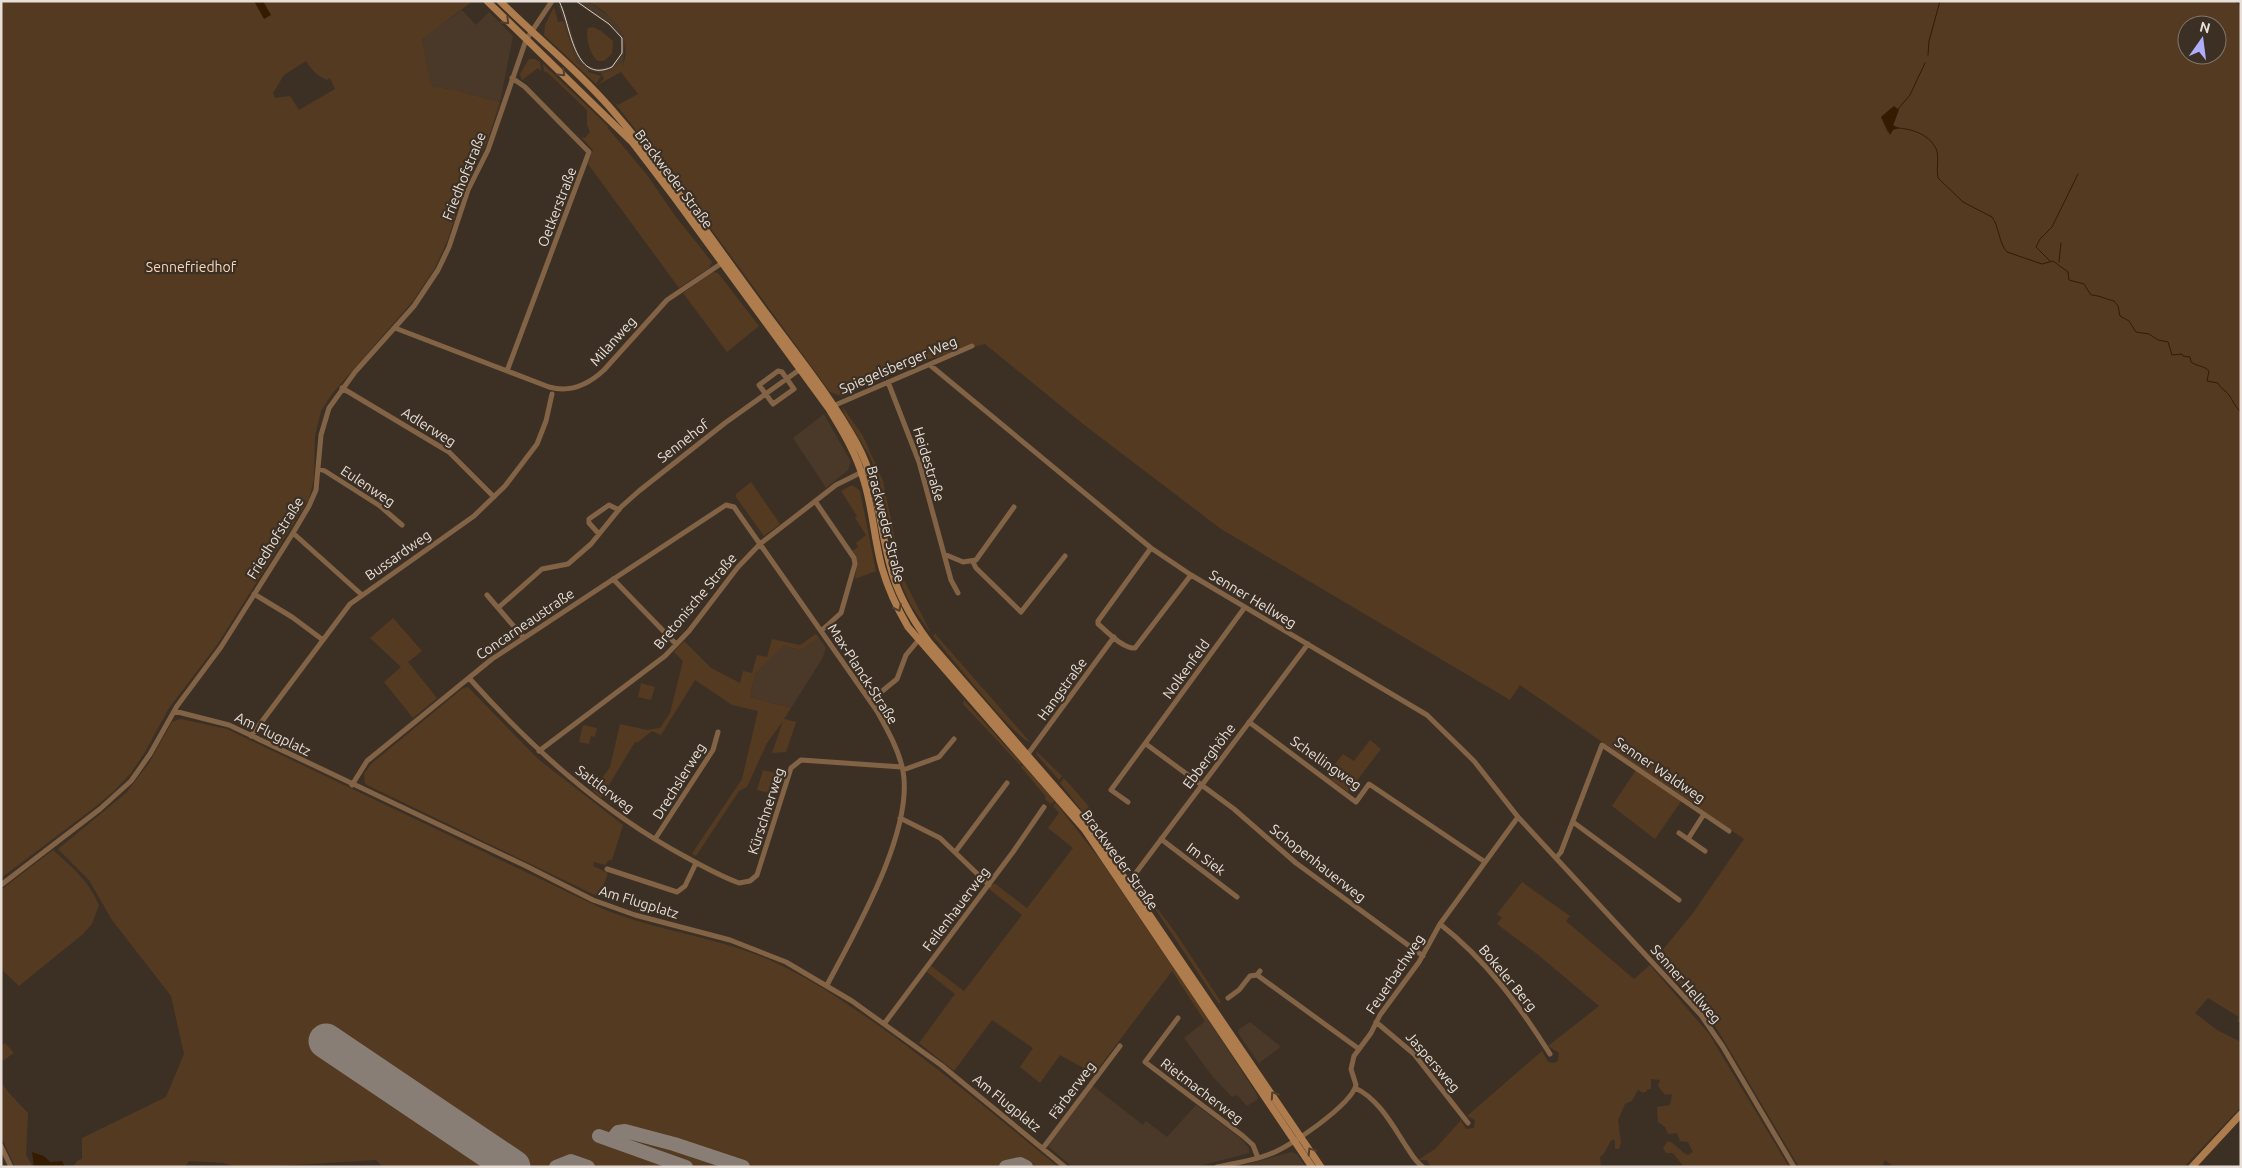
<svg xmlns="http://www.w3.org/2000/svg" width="2242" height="1168" font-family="Ubuntu,sans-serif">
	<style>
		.built { fill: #4a3929 }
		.green { fill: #543a21; fill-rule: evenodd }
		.water { fill: #351b00 }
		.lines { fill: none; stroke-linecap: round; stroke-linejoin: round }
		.stream { stroke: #351b00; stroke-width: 1 }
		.taxiway { stroke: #887e75; stroke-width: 14 }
		.runway { stroke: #887e75; stroke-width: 35 }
		.minor { stroke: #836346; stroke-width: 5 }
		.secondary { stroke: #af7d4d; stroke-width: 7 }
		.tram { stroke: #d5ccc5; stroke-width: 1 }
		.oneway { stroke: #533f2d }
		.labels { text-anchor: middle; stroke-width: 4.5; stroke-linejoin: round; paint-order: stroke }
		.street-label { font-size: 14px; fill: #e7dfd8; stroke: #3c3025 }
		.park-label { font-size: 14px; fill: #fcd7b5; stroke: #3c3025 }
	</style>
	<rect width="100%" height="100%" fill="#3c3025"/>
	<path class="built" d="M574,1H587L615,20L621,29L625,41L623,65L620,64L611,71L601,73L585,69L577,63L559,6H563L578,53L586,65L598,69L610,67L619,58L622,46L620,38L615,30Z
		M462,10L476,25L489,12L513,36L500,102L454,90L430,86L422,38Z
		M824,414L851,462L848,470L826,488L793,438Z
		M819,638L826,648L822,659L791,708L750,697L755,674L783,646L801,650Z
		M1208,1019L1256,1093L1258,1099L1247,1106L1237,1095L1232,1097L1213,1077L1184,1038Z
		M1250,1022L1281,1047L1260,1062V1065L1238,1033L1239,1029Z
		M1093,1086L1143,1125L1146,1121L1167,1137L1196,1105L1239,1137L1249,1148V1153L1195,1167H1072L1047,1145Z
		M1291,1152L1297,1154L1305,1166L1237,1167Z"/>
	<path class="green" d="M1,1H473L422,39L431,86L454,90L500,102L488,140L465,186L448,239L435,268L413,301L332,394L321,411L315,436L314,479L309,499L217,645L169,708L145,752L131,773L113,792L90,811L1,878ZM306,61C311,69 317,76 327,80L330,78L335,89L299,110L290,96L275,98L273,93L284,75Z
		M587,1H2234L2241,7V1024L2237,1021L2239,1017L2208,998L2195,1013L2217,1030L2241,1042V1107L2184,1167H1894L1885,1160L1882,1167H1799L1717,1029L1693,998L1656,958L1693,913L1744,839L1684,797L1655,839L1612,806L1638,767L1520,685L1510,700L1221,529L1083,424L985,344L929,359L841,396L830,392L682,189L614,102L618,105L638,94L621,72L597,85L604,79L601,73L611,71L620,63L623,65C633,35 614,15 587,1ZM2187,25H2217V55H2187ZM1891,108L1896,118L1893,126L1899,128L1887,132L1881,117Z
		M554,7L558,22L563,21L577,63L588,70V72L601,76L596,84L544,35L545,25Z
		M593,27L601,31L613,41L612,54L604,61H598C590,56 585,36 588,28Z
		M529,59H535L540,62L541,71L538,68L522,80L520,74Z
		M543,64L609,127H607L647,175L676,217L712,262L709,268L679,288L588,164L593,150L581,137L585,138L590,132L587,125V110L548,73L544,71Z
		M713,272L718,273L759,326L727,352L683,293Z
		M842,406L863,436L883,481L903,578L932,635L912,607L903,588L896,567L876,471L869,455L845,415Z
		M751,482L780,524L764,536L736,497V494Z
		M850,486H854L860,491L876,571L855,579L857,562L852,551L858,547L856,543L866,535L855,518L857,516L841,491Z
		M393,618L422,651L408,662L437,698L413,718L384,682L401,667L370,638Z
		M936,633V635L1030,742C1016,740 947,652 933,636Z
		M816,634L819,638L801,650L783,646L755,674L750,697L791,708L784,719L796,722L786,752L772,753L783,721L767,743L747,787L739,791L696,856L692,854L699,843L742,779L758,711L732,705L695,680L661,735L652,731L638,742H635L601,798L593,791L610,767L620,724L647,730L660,728L670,713L683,661L674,652L684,641L711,668L740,683L743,671L752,673L757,655L767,657L772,639L800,645Z
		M641,683L655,687L651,700L638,697Z
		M468,687L538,759L623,825L612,860H609L605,865L594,862L593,866L608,873L599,897L365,784L364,774L371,764L462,689Z
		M964,700L1021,763L1020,765L963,704Z
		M181,719L227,729L603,909C659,932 721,937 776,963C817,982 852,1007 889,1033C947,1075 1002,1121 1058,1167H383L376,1160L260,1167H236L224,1163L189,1161L185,1167H73L77,1161L82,1159V1138L166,1097L184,1054L171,996L112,920L89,880L58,849L126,793L149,763L172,722Z
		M583,725L597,728L595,737L591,736L589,744L579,742Z
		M1370,740L1381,749L1348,792L1326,776L1343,754L1354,761Z
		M1036,751L1062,776L1059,780L1037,755Z
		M1023,765L1055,801L1051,804L1045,799L1046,797L1021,767Z
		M763,770L779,774L773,794L757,790Z
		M1064,778L1086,803L1129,871L1060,783Z
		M1056,803L1102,862L1208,1019L1206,1023L1172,971L1094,1074L1060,1055L1040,1083L1020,1067L1033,1048L992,1020L954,1071L919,1043L955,994L927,972L931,966L964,991L1022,915L989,889L994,883L1027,908L1073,848L1048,828L1059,813L1053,806Z
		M53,850C72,867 89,881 99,905L92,924L83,934L19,986L1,969V890Z
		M1135,879L1175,932L1221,1002L1219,1004Z
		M1522,882L1570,916L1566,921L1634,979L1650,965L1709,1034L1789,1167H1684L1673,1153H1666L1663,1148L1668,1141C1677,1144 1680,1152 1688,1155L1693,1152L1688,1142L1680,1141L1677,1133L1668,1134L1665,1127L1658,1122L1657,1107L1670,1105L1672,1094L1665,1095L1658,1086L1660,1080L1651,1079V1089H1647V1091L1643,1093L1638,1090L1632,1101L1625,1104L1618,1120L1621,1143L1619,1149H1615V1141L1613,1139C1607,1144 1606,1154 1600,1157L1601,1167H1431L1427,1160H1418L1435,1149L1461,1120L1466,1129L1474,1128L1475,1120L1467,1116L1542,1051L1548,1062L1554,1063L1558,1061L1559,1053L1548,1046L1599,1006L1537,954L1497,924L1502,918L1497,914Z
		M5,1043L14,1053L1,1062V1046Z
		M1,1082L9,1093L28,1113L26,1155L33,1167H15L1,1136Z"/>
	<path class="water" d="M254,1H263L271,15L264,19Z
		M1894,106L1899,110L1893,125L1899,128L1893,130L1890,135L1881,117Z
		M32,1152L44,1156L50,1162L62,1161L65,1167H34Z"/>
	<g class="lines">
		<path class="stream" d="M1928,55L1929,41L1940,1
			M1898,109L1910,95L1925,63
			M1898,128C1913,129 1931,135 1937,151C1939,159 1936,170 1938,178L1963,202L1992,217C1999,226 1999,244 2007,252L2042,264L2053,261L2068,272L2069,280L2084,284L2091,295C2102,296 2105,299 2114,301L2118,306L2120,316L2129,321L2136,332L2149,334L2158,340L2168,342L2172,355L2182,354L2183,356L2190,357L2191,362C2198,367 2203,365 2209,371L2207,381L2218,383C2221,389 2226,391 2229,395C2233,401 2235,407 2241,412
			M2050,261L2036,247L2040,239L2052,227L2078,174
			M2059,262L2061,243"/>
		<path class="taxiway" d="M599,1136L686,1167
			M612,1140L618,1132L625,1131L674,1144L743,1167
			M556,1167L571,1161L588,1167
			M1006,1167L1020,1164L1026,1167"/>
		<path class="runway" d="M326,1041L513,1167"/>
		<path class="minor" d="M395,328L549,387C570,393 589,384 604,370L667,300L722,263
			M930,365L1151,548L1191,575L1427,715L1474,761L1518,817L1701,1015L1723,1047L1794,1167
			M507,371L589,152L525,87L512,78
			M778,371L782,372L794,389L773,404L759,385Z
			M888,382L919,462L951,580L958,593
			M342,388L449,452L494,497
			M833,406L972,346
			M319,469L325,471L380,506L402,525
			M815,501L854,558L855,564L841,613L821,631
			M293,533L362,595
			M599,534L589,523V519L609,505L619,510
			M1151,548L1098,621V624C1108,632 1123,649 1135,648L1191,575
			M944,554L963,562L976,560L1014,507
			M973,562L976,568L1021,612L1065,556
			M613,579L676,644
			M254,594L292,617L323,640
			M487,595L523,637
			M499,607L542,569L568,564L591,544L621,507L639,491L725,423L799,370
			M469,678C532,748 601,811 684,856C702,866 720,876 739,883L750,881L757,875L791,768L801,760L902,767
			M870,701L897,679L906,655L921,637
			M174,711L229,725L526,866L593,900L635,915L730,940L786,962L852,1001L941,1065L1065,1167
			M1249,722L1356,802L1369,784L1485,862
			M251,736L350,604L474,516L505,486L537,444L546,421L552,394
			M1146,744L1234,809L1296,863L1423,956
			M539,751L665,656L689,631L738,567L760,544L836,485L864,471
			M1028,754L1114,637
			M903,770L939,757L954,739
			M352,785L367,761L492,659L723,507L726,505L734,507L877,711C887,729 899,750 903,771C914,831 855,932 827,985
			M1128,802L1111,790L1245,607
			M900,818L940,838L989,885
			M1573,822L1679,900
			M1679,833L1705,851
			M655,839L713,750L718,732
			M1161,839L1237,897
			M1688,839L1704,814
			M956,851L1007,783
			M1556,858L1561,852L1602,745L1729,831
			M607,869L677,892L685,886L696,863
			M1129,882L1308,644
			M1,885L100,809L131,781L150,754L177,706L221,647L293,533L309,506L316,490L321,435L329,408L355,372L414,306L438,270L449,247L468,190L488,150L526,40L552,1
			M1440,924C1486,960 1519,1005 1550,1054
			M1260,971L1257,975L1359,1049
			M1228,998L1239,990L1250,976L1257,975
			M1178,1018L1145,1062L1243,1136L1253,1145L1258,1158
			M1376,1022L1414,1054L1468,1123
			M884,1024L1013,852L1044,807
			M1355,1088C1378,1098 1393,1126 1406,1146C1411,1153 1415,1162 1423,1167
			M1,1146L11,1167
			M1043,1148L1120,1046
			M1217,1167C1234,1163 1253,1161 1270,1154C1290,1147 1351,1105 1356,1085L1351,1069L1354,1056L1371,1033L1380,1015L1419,962L1440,924L1518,817"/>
		<path class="secondary" d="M487,1L632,142L674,197L829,409C843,432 857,455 864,481C873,510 874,539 882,568C888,589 897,608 908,627L1085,830L1312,1167
			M500,1C537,38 579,71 613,111C666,172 712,240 760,305C793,350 830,395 857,444C878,482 879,525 890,565C897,594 911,618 929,642L1089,826L1321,1167
			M2192,1167L2241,1114"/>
		<path class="tram" d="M559,1C571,24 573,85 612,67L622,53V38L609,24L576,1"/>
	</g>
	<defs><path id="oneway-chevron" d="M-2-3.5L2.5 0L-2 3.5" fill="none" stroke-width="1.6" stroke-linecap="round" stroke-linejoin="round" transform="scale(1.25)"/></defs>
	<g class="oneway">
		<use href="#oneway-chevron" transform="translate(506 21) rotate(45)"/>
		<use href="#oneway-chevron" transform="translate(562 73) rotate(44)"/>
		<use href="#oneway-chevron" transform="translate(898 608) rotate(63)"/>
		<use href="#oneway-chevron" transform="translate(1274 1095) rotate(-124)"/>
		<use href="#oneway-chevron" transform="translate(1311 1151) rotate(-123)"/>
	</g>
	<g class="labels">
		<g class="street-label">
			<text transform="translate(464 176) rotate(-68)" y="5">Friedhofstraße</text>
			<text transform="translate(674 179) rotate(53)" y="5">Brackweder Straße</text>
			<text transform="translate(557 207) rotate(-69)" y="5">Oetkerstraße</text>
			<text transform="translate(613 341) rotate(-48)" y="5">Milanweg</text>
			<text transform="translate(898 365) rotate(-23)" y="5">Spiegelsberger Weg</text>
			<text transform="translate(429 427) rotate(32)" y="5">Adlerweg</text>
			<text transform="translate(683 441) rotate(-38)" y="5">Sennehof</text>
			<text transform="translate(929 464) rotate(73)" y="5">Heidestraße</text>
			<text transform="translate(368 486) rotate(34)" y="5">Eulenweg</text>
			<text transform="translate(886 524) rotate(76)" y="5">Brackweder Straße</text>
			<text transform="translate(275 538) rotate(-58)" y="5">Friedhofstraße</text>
			<text transform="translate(398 555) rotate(-35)" y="5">Bussardweg</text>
			<text transform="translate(1253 599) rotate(31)" y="5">Senner Hellweg</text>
			<text transform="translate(695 601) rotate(-50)" y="5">Bretonische Straße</text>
			<text transform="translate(525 624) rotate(-34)" y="5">Concarneaustraße</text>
			<text transform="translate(1186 669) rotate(-54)" y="5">Nolkenfeld</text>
			<text transform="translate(863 674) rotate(57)" y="5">Max-Planck-Straße</text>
			<text transform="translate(1062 689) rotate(-54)" y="5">Hangstraße</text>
			<text transform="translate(273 734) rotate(26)" y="5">Am Flugplatz</text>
			<text transform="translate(1209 756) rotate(-53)" y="5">Ebberghöhe</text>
			<text transform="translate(1326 763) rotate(35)" y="5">Schellingweg</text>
			<text transform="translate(1660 770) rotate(34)" y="5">Senner Waldweg</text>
			<text transform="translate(679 781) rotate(-58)" y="5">Drechslerweg</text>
			<text transform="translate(605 789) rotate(37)" y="5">Sattlerweg</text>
			<text transform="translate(766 811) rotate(-72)" y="5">Kürschnerweg</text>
			<text transform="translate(1206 859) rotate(37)" y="5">Im Siek</text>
			<text transform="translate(1120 860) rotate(54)" y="5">Brackweder Straße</text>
			<text transform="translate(1318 863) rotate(38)" y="5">Schopenhauerweg</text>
			<text transform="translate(639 902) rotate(17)" y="5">Am Flugplatz</text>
			<text transform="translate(956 909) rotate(-53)" y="5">Feilenhauerweg</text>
			<text transform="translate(1395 974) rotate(-56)" y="5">Feuerbachweg</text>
			<text transform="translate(1508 978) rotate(50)" y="5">Bokeler Berg</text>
			<text transform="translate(1686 984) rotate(49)" y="5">Senner Hellweg</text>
			<text transform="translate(1433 1062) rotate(49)" y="5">Jaspersweg</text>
			<text transform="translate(1072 1090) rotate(-53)" y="5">Färberweg</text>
			<text transform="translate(1202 1091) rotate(37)" y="5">Rietmacherweg</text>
			<text transform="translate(1007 1103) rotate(39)" y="5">Am Flugplatz</text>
		</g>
		<g class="park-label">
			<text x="191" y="272">Sennefriedhof</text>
		</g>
	</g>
	<rect width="2242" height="1168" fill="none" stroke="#e7dfd8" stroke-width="5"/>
	<g transform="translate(2202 40) rotate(14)"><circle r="24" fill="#3c3025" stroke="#80766d"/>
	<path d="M0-4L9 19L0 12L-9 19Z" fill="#aeaefb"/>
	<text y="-8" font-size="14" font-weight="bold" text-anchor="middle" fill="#e7dfd8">N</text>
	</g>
</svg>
